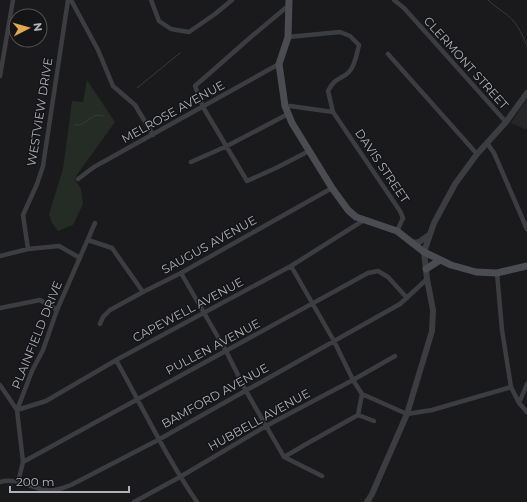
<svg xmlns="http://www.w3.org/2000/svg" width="527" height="502" font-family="Montserrat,sans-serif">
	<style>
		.built { fill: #262629 }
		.green { fill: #242c25 }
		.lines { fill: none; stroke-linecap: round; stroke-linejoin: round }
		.stream { stroke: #333c41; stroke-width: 1 }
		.minor { stroke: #3c3d41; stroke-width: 4.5 }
		.tertiary { stroke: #3c3d41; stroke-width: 6 }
		.secondary { stroke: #4a4c51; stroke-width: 7 }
		.labels { text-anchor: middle; stroke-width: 3; stroke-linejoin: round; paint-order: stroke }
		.street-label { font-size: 12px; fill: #aeb2ba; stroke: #151517 }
	</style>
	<rect width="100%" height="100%" fill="#1a1a1c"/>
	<path class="built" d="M527,99V130L511,123Z"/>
	<path class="green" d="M87,80L115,122L76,176L75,180L81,189L83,204L73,225L58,231L52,223L49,214L63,169L72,101L83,102Z"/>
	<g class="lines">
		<path class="stream" d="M488,0C493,5 498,8 503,12C515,19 522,33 527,46
			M137,88L180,53
			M74,125H80L96,115L104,116"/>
		<path class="minor" d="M71,0L98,50L113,86L135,105L153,135
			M151,0L159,21L171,29L189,32L215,14L232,0
			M394,0L404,8L506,122
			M288,6L252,36L195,86L203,107L247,181L276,168L309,151
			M288,37L340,32L350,36L359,45C357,53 355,66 349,72C341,80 335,77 328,91L333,112L400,211L403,218L397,231
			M388,54L477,154
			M0,76L13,0
			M290,106L333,112
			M487,143L494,153L527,229
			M191,162L227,146L288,114
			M78,179L94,167L279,64
			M88,240L112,248L143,292
			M28,249L23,215L37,184L43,166L68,0
			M0,256L28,249L59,246L80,258
			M291,266L334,341L353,380L362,394L358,415
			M181,273L226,351L246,391L284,457
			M497,273L502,330L511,387L519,403L527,412
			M0,308L40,300L57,310
			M100,324L103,317L110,310L143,292L181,273L332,188
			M116,360C143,408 166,457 197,502
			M0,385L17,410L46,401L118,359L291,266L364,220
			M362,394L407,414L432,410L511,387
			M519,403L527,384
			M358,415L374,421
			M284,457L308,443L358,415
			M284,457L322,476
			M23,462L368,273L378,271L388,277L407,298
			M0,482C16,477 30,488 46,490C54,492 63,488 71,485L158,440L400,304L427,279
			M18,482L23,462L17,410L32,371L43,350L57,310L95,223
			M134,502L180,477L266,426L353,380L395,356"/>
		<path class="tertiary" d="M412,243L419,242L429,235
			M367,502L372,494L407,414L432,331L433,310L427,279L424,252L434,223L455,184L477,154L506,122L527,93"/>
		<path class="secondary" d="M289,0L288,37L279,64L285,106L292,123L332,188L348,210L356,217L397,231L424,252L451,265L476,272L497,273L527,266
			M426,269L440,260"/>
	</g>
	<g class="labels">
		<g class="street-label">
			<text transform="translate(466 63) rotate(48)" y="4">CLERMONT STREET</text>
			<text transform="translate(40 112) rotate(-81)" y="4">WESTVIEW DRIVE</text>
			<text transform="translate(173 112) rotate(-29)" y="4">MELROSE AVENUE</text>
			<text transform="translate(382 166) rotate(56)" y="4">DAVIS STREET</text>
			<text transform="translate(209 245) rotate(-29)" y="4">SAUGUS AVENUE</text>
			<text transform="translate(188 310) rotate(-28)" y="4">CAPEWELL AVENUE</text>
			<text transform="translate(37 335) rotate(-68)" y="4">PLAINFIELD DRIVE</text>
			<text transform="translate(213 347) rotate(-28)" y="4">PULLEN AVENUE</text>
			<text transform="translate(215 396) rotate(-29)" y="4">BAMFORD AVENUE</text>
			<text transform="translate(259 420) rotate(-29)" y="4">HUBBELL AVENUE</text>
		</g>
	</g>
	<g transform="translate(28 28) rotate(84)"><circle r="19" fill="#151517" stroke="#525458"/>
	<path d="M0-3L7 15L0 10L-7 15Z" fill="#e1a84e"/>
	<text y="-6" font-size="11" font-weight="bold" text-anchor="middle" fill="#aeb2ba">N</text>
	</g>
	<path d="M10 486v6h119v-6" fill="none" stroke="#aeb2ba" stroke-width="2"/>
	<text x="16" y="486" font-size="12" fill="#aeb2ba" stroke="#151517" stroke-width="3" paint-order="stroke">200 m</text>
</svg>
